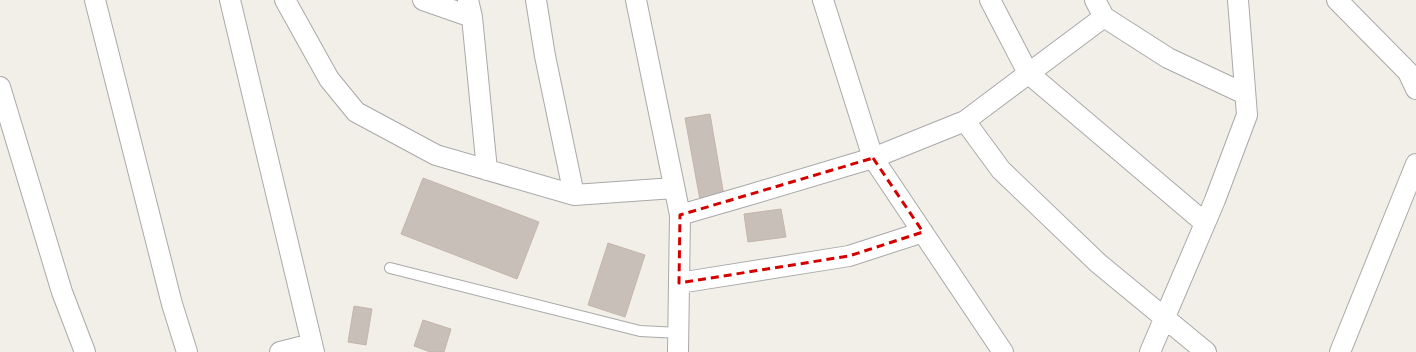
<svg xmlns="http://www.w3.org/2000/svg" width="1416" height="352" font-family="'Work Sans',sans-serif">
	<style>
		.building { fill: #c7bfb8; stroke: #c4b6ab }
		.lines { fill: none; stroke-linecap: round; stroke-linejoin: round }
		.service-casing { stroke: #a9a9a9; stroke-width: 12 }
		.minor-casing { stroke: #a9a9a9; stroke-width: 22 }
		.service { stroke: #fff; stroke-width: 10 }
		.minor { stroke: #fff; stroke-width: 20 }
		.marked { fill: none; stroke: #d40000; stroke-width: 3; stroke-dasharray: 8 5; stroke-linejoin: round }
	</style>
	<rect width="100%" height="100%" fill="#f2efe9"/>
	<path class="building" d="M710,114L724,196L700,200L685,118Z
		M423,178L539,222L517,279L401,234Z
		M781,209L786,237L748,242L744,214Z
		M608,243L645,255L625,317L588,305Z
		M354,306L372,309L366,345L348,342Z
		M423,320L451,329L444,352H430L414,346Z"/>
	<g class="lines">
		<defs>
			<path id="service" d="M390,268L640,331L679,333"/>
			<path id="minor" d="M95,0L172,304L187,352
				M230,0L314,352
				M285,0L329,79L356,112L436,155L574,195L674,188
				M423,0L472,17
				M468,0L472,17L487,170
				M536,0L545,56L574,195
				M636,0L680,215L678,352
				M823,0L873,158L1003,352
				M990,0L1028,73L1205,223
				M1095,0L1104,17L1168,58L1245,94
				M1337,0L1408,72L1416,89
				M0,87L62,292L85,352
				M965,121L1001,170L1098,263L1206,352
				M680,215L749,195L873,158L965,121L1104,17
				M679,283L849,256L923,232
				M280,352L312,344
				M1150,352L1215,200L1247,115L1238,0
				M1340,352L1416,164"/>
		</defs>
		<use href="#service" class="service-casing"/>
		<use href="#minor" class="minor-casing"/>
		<use href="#service" class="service"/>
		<use href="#minor" class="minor"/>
	</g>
	<path class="marked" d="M873,158L923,232L849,256L679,283L680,215Z"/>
</svg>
